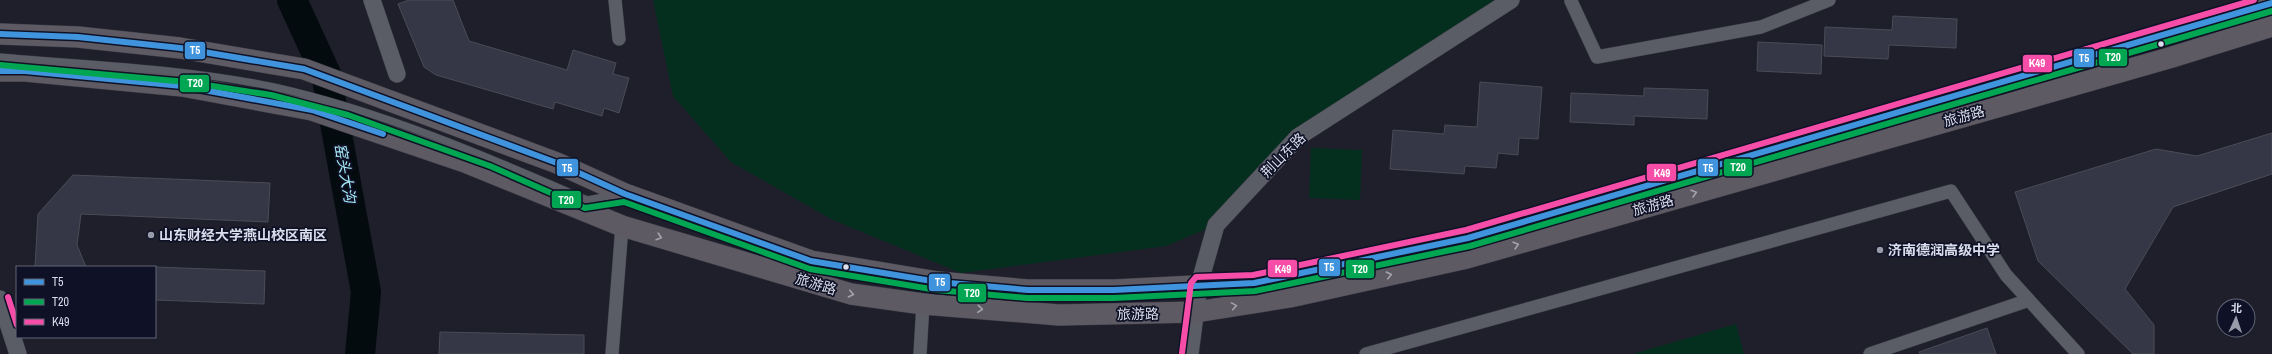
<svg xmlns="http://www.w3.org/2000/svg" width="2272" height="354" font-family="'Archivo Narrow','Noto Sans SC',sans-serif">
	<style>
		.green { fill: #042f1e }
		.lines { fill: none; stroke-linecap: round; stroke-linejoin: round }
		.river { stroke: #040b0e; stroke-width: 30 }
		.building { fill: #353746; stroke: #4a4c55 }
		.service-casing { stroke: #3b3c46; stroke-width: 8 }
		.minor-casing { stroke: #3b3c46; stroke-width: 14 }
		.tertiary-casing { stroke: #3b3c46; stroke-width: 18 }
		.primary-casing { stroke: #3b3c46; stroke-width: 22 }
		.service { stroke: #5b5d66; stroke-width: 7 }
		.minor { stroke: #5b5d66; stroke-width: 13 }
		.tertiary { stroke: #5b5d66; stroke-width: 17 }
		.primary { stroke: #5e5a64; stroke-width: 21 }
		.bus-1-casing { stroke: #0f1226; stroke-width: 9 }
		.bus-2-casing { stroke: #0f1226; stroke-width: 9 }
		.bus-3-casing { stroke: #0f1226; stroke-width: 9 }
		.bus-1 { stroke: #4094de; stroke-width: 6 }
		.bus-2 { stroke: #00a651; stroke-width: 6 }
		.bus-3 { stroke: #f54da8; stroke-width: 6 }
		.oneway { stroke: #a2a3af }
		.bus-dot { fill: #dadeec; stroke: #0f1226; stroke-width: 1.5 }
		.poi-dot { fill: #989ba8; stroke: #0f1226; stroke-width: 1.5 }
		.labels { text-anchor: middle; stroke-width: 3.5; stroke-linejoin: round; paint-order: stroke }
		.street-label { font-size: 14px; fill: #dadeec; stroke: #0f1226 }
		.poi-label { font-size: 14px; font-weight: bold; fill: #dadeec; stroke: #0f1226; text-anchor: start }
		.water-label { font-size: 15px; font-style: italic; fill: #a8edf9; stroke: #0f1226 }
		.line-badge { stroke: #0f1226; stroke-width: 1.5 }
		.badge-label { font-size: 11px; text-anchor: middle; font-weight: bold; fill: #fff }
	</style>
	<rect width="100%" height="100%" fill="#1e1f2a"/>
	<path class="green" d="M653,0H1511L1298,137L1216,225L1166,246L961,273L833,220L731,162L673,96Z
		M1311,148L1362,150L1360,200L1309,198Z
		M1736,324L1744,354H1633Z"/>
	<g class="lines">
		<path class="river" d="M292,0L326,74L366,292L360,354"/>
	</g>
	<path class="building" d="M409,0H453L469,41L567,70L573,50L616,63L613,74L629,78L619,113L604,108L602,116L555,102L553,109L436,75L424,67L398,4Z
		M1893,16L1957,19L1956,48L1889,45L1888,59L1824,56L1825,27L1892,30Z
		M1758,42L1822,45L1821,74L1757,71Z
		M1480,82L1542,87L1538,139L1519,138L1518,155L1498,153L1496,168L1465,166L1464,174L1390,169L1393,130L1444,134L1445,125L1477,127Z
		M1644,88L1708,90L1707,119L1634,116V125L1570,122L1571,93L1644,96Z
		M2272,133V174L2173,207L2125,289L2154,325V354H2133L2038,261L2015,192L2156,149L2197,156Z
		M73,175L270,183L268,222L81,214L77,245L86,267H35L38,214Z
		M155,267L265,271L264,304L155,300Z
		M1987,328L1996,354H1920L1919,352Z
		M440,332L584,335V354H439Z"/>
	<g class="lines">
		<defs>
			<path id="service" d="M0,57C91,65 184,68 274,87C381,111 487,156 587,200L596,206
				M587,200L615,195"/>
			<path id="minor" d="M615,0L619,39
				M1571,1L1597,57L1761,27L1829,0
				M612,354L622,226
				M920,354L923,304
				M1366,354L1951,191L2006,275L2078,354
				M1870,354L2029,300"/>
			<path id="tertiary" d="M372,0L397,74
				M0,299L18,354
				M1190,354L1199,285L1216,225L1298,137L1511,0"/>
			<path id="primary" d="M0,34L78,37L180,48L304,69L557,163L625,194L811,261L938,282L1028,290H1114L1254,283L1468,238L2272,3
				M0,71H25L182,86L312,110L465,162L622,226L851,294L923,304L1059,315L1196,312L1290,297L1467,258L2169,58L2272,26"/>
		</defs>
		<use href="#service" class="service-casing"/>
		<use href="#minor" class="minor-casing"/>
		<use href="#tertiary" class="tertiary-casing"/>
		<use href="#primary" class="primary-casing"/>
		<use href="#service" class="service"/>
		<use href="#minor" class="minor"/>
		<use href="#tertiary" class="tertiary"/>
		<use href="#primary" class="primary"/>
		<defs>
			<path id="bus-1" d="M0,34L78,37L180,48L304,69L557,163L625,194L811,261L938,282L1028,290H1114L1254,283L1468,238L2272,3
				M0,71H25L182,86L312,110L383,134"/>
			<path id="bus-2" d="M0,65L187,82L271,95L348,115L490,166L585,208L624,202L810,269L937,290L1027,298H1114L1255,291L1470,246L2272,11"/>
			<path id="bus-3" d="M8,297L17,325
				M1182,353L1191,283L1196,277L1253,275L1466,230L2254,0"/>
		</defs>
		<use href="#bus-1" class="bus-1-casing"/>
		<use href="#bus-2" class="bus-2-casing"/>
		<use href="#bus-3" class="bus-3-casing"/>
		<use href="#bus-1" class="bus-1"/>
		<use href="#bus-2" class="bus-2"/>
		<use href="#bus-3" class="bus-3"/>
	</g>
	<defs><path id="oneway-chevron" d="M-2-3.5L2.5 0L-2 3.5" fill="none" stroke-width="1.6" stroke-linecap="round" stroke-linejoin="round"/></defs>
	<g class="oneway">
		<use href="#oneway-chevron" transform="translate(1694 193) rotate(-16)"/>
		<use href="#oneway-chevron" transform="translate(659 237) rotate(17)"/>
		<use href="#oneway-chevron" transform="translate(1516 245) rotate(-16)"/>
		<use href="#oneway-chevron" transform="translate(1389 275) rotate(-12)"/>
		<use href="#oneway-chevron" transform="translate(851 294) rotate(12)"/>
		<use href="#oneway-chevron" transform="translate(1234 306) rotate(-9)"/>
		<use href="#oneway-chevron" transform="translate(980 309) rotate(5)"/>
	</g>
	<g class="bus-dot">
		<circle cx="2161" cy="44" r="3.5"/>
		<circle cx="846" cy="267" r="3.5"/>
	</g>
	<g class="poi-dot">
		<circle cx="151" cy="235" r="4"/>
		<circle cx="1880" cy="250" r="4"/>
	</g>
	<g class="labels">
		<g class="street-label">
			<text transform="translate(1964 116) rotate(-16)" y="5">旅游路</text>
			<text transform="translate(1283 155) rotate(-45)" y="5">荆山东路</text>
			<text transform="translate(1653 205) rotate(-16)" y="5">旅游路</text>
			<text transform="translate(816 284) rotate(17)" y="5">旅游路</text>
			<text transform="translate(1138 314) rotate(-1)" y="5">旅游路</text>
		</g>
		<g class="poi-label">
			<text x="159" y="240">山东财经大学燕山校区南区</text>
			<text x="1888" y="255">济南德润高级中学</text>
		</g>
		<g class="water-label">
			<text transform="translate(345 173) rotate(80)" y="5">窑头大沟</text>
		</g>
	</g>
	<g class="line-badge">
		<rect x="184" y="41" width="22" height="19" rx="4" fill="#4094de"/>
		<rect x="2098" y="48" width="30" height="19" rx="4" fill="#00a651"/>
		<rect x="2073" y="48" width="22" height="20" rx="4" fill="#4094de"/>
		<rect x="2022" y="54" width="31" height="19" rx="4" fill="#f54da8"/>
		<rect x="179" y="74" width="31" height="19" rx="4" fill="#00a651"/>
		<rect x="1723" y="158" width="30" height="19" rx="4" fill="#00a651"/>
		<rect x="556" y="158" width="23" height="19" rx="4" fill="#4094de"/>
		<rect x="1697" y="158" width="22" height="19" rx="4" fill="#4094de"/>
		<rect x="1646" y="163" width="31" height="19" rx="4" fill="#f54da8"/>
		<rect x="551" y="190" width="31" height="19" rx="4" fill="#00a651"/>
		<rect x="1318" y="258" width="23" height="19" rx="4" fill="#4094de"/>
		<rect x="1267" y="259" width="31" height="19" rx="4" fill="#f54da8"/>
		<rect x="1345" y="259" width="30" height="20" rx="4" fill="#00a651"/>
		<rect x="928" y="273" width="23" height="19" rx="4" fill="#4094de"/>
		<rect x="957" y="283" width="30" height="20" rx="4" fill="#00a651"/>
	</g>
	<g class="badge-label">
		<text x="195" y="54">T5</text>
		<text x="2113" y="61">T20</text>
		<text x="2084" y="62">T5</text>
		<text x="2037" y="67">K49</text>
		<text x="195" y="87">T20</text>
		<text x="1738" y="171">T20</text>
		<text x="567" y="172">T5</text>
		<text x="1708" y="172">T5</text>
		<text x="1662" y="177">K49</text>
		<text x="566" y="204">T20</text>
		<text x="1329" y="271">T5</text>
		<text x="1283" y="273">K49</text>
		<text x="1360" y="273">T20</text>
		<text x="940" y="286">T5</text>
		<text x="972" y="297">T20</text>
	</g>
	<rect x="16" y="266" width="140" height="72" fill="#0f1226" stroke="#606475"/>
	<rect x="24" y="279" width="20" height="6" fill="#4094de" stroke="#606475"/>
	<text x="52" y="286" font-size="12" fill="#dadeec">T5</text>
	<rect x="24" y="299" width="20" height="6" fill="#00a651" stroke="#606475"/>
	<text x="52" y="306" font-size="12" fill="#dadeec">T20</text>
	<rect x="24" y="319" width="20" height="6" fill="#f54da8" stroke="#606475"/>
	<text x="52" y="326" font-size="12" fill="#dadeec">K49</text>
	<g transform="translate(2236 318) rotate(3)"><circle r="19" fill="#0f1226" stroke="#606475"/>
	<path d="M0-3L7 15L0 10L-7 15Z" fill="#989ba8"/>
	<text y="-6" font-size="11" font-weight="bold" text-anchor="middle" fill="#dadeec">北</text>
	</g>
</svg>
